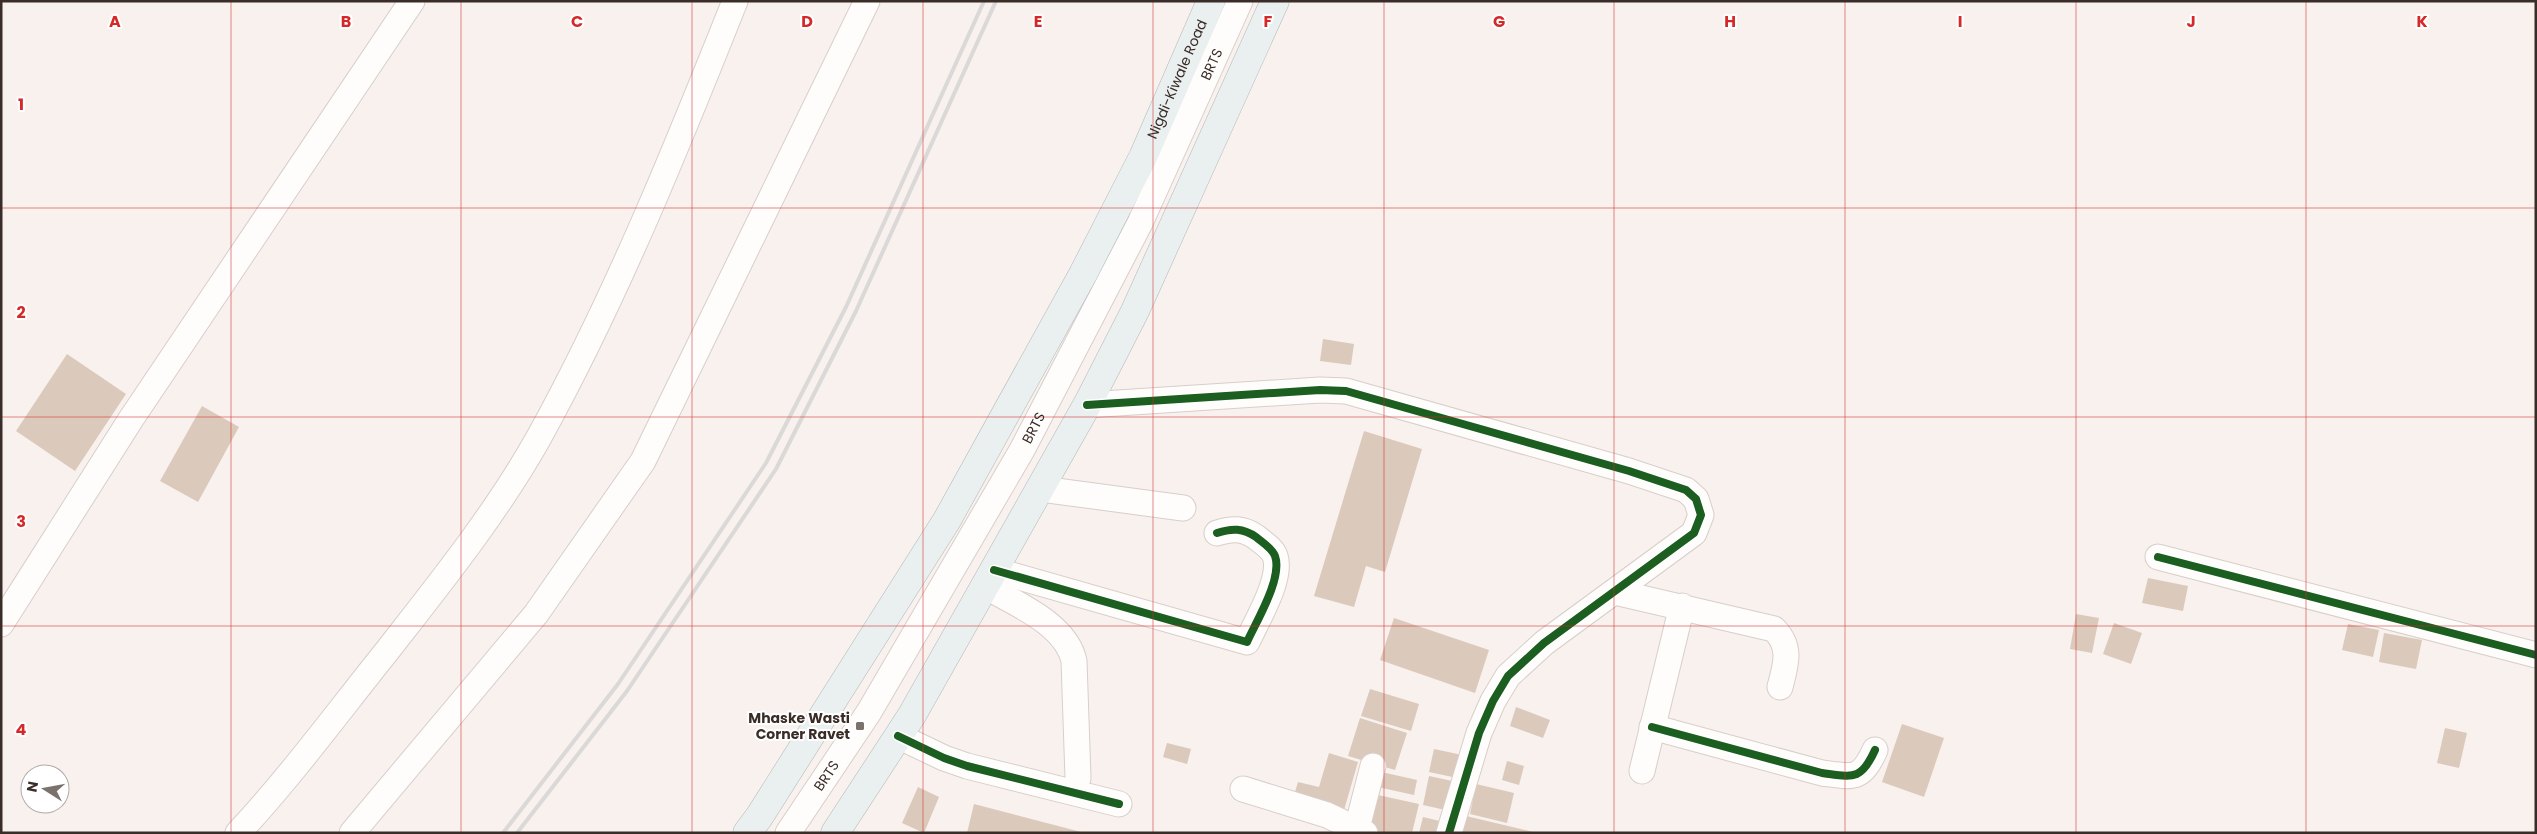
<svg xmlns="http://www.w3.org/2000/svg" width="2537" height="834" font-family="Poppins,sans-serif">
	<style>
		.building { fill: #dbcabb }
		.lines { fill: none; stroke-linecap: round; stroke-linejoin: round }
		.minor-casing { stroke: #d8ceca; stroke-width: 27 }
		.major-casing { stroke: #b0b9b9; stroke-width: 29 }
		.minor { stroke: #fefdfc; stroke-width: 25 }
		.major { stroke: #eaeff0; stroke-width: 28 }
		.rail { stroke: #dbd9d8; stroke-width: 4 }
		.cycleway-casing { stroke: #fff; stroke-width: 11 }
		.cycleway { stroke: #1b5e20; stroke-width: 8 }
		.grid { fill: none; stroke: #d62828; stroke-width: 1; stroke-opacity: 0.55 }
		.poi-dot { fill: #7c726d; stroke: #fff; stroke-width: 2 }
		.labels { text-anchor: middle; stroke-width: 4; stroke-linejoin: round; paint-order: stroke }
		.street-label { font-size: 14px; fill: #3a2d27; stroke: #fff }
		.poi-label { font-size: 14px; font-weight: bold; fill: #3a2d27; stroke: #fff; text-anchor: end }
		.grid-label { font-size: 16px; text-anchor: middle; font-weight: bold; fill: #d62828; stroke: #fff; stroke-width: 4; stroke-linejoin: round; paint-order: stroke }
	</style>
	<rect width="100%" height="100%" fill="#f8f1ee"/>
	<path class="building" d="M1323,339L1354,344L1351,365L1320,361Z
		M67,354L126,394L75,471L16,431Z
		M202,406L239,427L198,502L160,481Z
		M1364,431L1422,449L1385,572L1366,566L1354,607L1314,596Z
		M2148,578L2188,586L2183,611L2142,603Z
		M2076,614L2099,618L2092,653L2070,649Z
		M1394,618L1489,650L1475,693L1380,660Z
		M2114,623L2142,633L2131,664L2103,654Z
		M2348,624L2379,630L2373,657L2342,650Z
		M2384,633L2422,640L2416,669L2379,662Z
		M1370,689L1419,704L1411,731L1361,716Z
		M1516,707L1550,720L1543,738L1510,726Z
		M1360,718L1407,733L1395,770L1348,756Z
		M1902,724L1944,738L1924,797L1882,782Z
		M2445,728L2467,733L2459,768L2437,763Z
		M1167,743L1191,749L1187,764L1163,757Z
		M1434,749L1467,756L1462,779L1429,772Z
		M1329,753L1358,762L1342,817L1292,802L1298,782L1319,787Z
		M1507,761L1524,766L1519,785L1502,780Z
		M1377,771L1417,780L1414,795L1373,786Z
		M1429,776L1457,782L1450,811L1423,805Z
		M1476,784L1514,793L1507,823L1470,814Z
		M918,787L939,797L924,833L902,823Z
		M1378,795L1419,804L1412,833L1369,832Z
		M974,804L1081,832V833H967Z
		M1462,815L1533,832V833H1458Z
		M1423,817L1444,822L1442,833H1419Z"/>
	<g class="lines">
		<defs>
			<g id="minor">
				<path d="M1087,405L1320,390L1346,391L1629,471L1686,490L1696,499L1701,515L1694,533L1544,643L1508,676L1493,701L1479,733L1449,833"/>
				<path d="M1041,489L1183,508"/>
				<path d="M2158,557L2536,655"/>
				<path d="M994,570L1247,642C1256,622 1283,578 1275,556C1272,548 1263,543 1256,537C1243,528 1232,528 1217,533"/>
				<path d="M985,586C1016,604 1066,624 1074,661L1078,778"/>
				<path d="M1615,592L1774,629C1792,647 1786,664 1780,687"/>
				<path d="M1,624L131,419L412,1"/>
				<path d="M1652,727L1822,773C1853,777 1861,781 1875,750"/>
				<path d="M898,736L944,758L967,766L1119,804"/>
				<path d="M1642,771L1682,606"/>
				<path d="M1243,789L1327,815L1365,833"/>
				<path d="M1357,828L1373,766"/>
				<path d="M238,833C292,775 338,712 387,651C440,583 495,515 538,439C615,300 676,149 735,1"/>
				<path d="M352,833L536,614L643,461L867,1"/>
				<path id="s1" d="M788,833L869,712L1022,450L1140,223L1240,1"/>
			</g>
			<g id="major">
				<path id="s2" d="M747,833L759,817L947,520L1083,274L1143,157L1211,1"/>
				<path d="M835,833L912,715L1087,405L1135,311L1275,1"/>
			</g>
		</defs>
		<use href="#minor" class="minor-casing"/>
		<use href="#major" class="major-casing"/>
		<use href="#minor" class="minor"/>
		<use href="#major" class="major"/>
		<path class="rail" d="M503,833L618,684L766,463L846,307L984,1
			M517,833L627,691L776,469L856,311L996,1"/>
		<defs>
			<path id="cycleway" d="M1087,405L1320,390L1346,391L1629,471L1686,490L1696,499L1701,515L1694,533L1544,643L1508,676L1493,701L1479,733L1449,833
				M2158,557L2536,655
				M994,570L1247,642C1256,622 1283,578 1275,556C1272,548 1263,543 1256,537C1243,528 1232,528 1217,533
				M1652,727L1822,773C1853,777 1861,781 1875,750
				M898,736L944,758L967,766L1119,804"/>
		</defs>
		<use href="#cycleway" class="cycleway-casing"/>
		<use href="#cycleway" class="cycleway"/>
	</g>
	<path class="grid" d="M231,1V833M461,1V833M692,1V833M923,1V833M1153,1V833M1384,1V833M1614,1V833M1845,1V833M2076,1V833M2306,1V833M1,208H2536M1,417H2536M1,626H2536"/>
	<rect class="poi-dot" x="855" y="721" width="10" height="10" rx="2.5"/>
	<g class="labels">
		<g class="street-label">
			<text dy="5" stroke="none"><textPath href="#s1" startOffset="879">BRTS</textPath></text>
			<text dy="5" stroke="none"><textPath href="#s2" startOffset="869">Nigdi-Kiwale Road</textPath></text>
			<text dy="5" stroke="none"><textPath href="#s1" startOffset="474">BRTS</textPath></text>
			<text dy="5" stroke="none"><textPath href="#s1" startOffset="69">BRTS</textPath></text>
		</g>
		<g class="poi-label">
			<text x="850" y="723">Mhaske Wasti<tspan x="850" dy="16">Corner Ravet</tspan></text>
		</g>
	</g>
	<g class="grid-label">
		<text x="115" y="27">A</text>
		<text x="346" y="27">B</text>
		<text x="577" y="27">C</text>
		<text x="807" y="27">D</text>
		<text x="1038" y="27">E</text>
		<text x="1268" y="27">F</text>
		<text x="1499" y="27">G</text>
		<text x="1730" y="27">H</text>
		<text x="1960" y="27">I</text>
		<text x="2191" y="27">J</text>
		<text x="2422" y="27">K</text>
		<text x="21" y="110">1</text>
		<text x="21" y="318">2</text>
		<text x="21" y="527">3</text>
		<text x="21" y="735">4</text>
	</g>
	<rect width="2537" height="834" fill="none" stroke="#3a2d27" stroke-width="5"/>
	<g transform="translate(45 789) rotate(281)"><circle r="24" fill="#ffffff" stroke="#b0aba9"/>
	<path d="M0-4L9 19L0 12L-9 19Z" fill="#7c726d"/>
	<text y="-8" font-size="14" font-weight="bold" text-anchor="middle" fill="#3a2d27">N</text>
	</g>
</svg>
